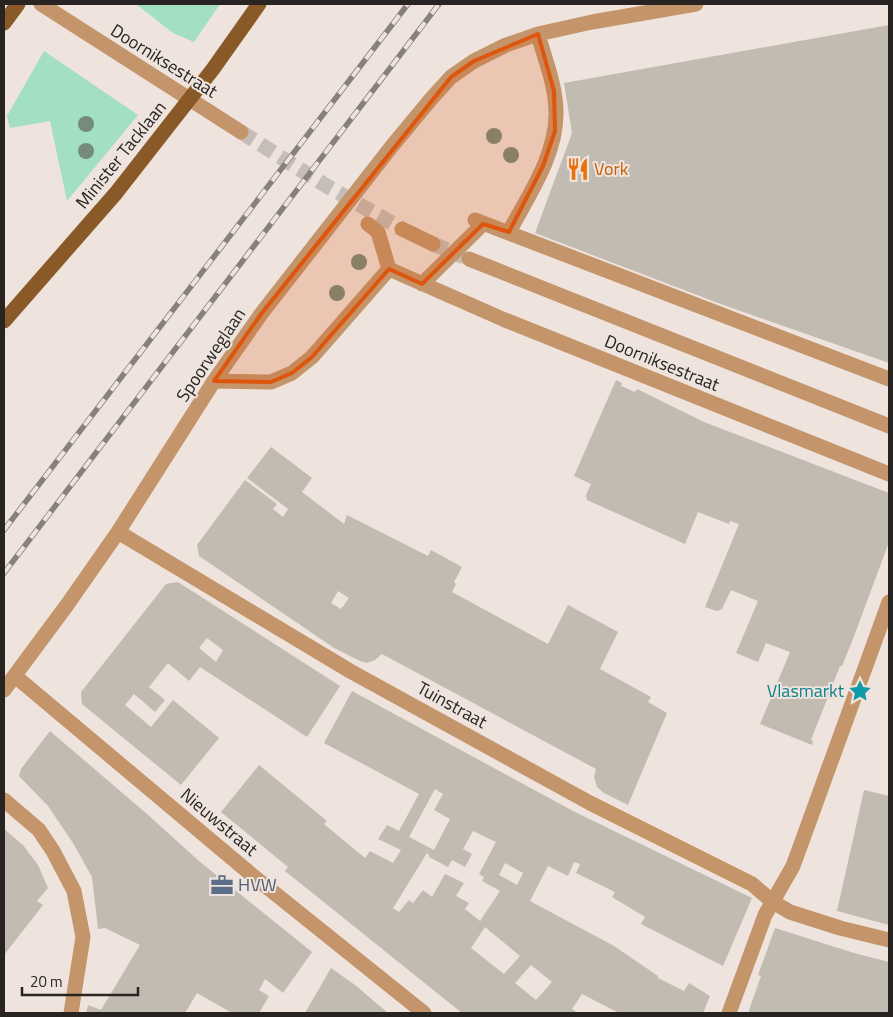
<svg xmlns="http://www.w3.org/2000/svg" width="893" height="1017" font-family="'Titillium Web',sans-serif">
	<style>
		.green { fill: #a2e0c1 }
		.building { fill: #c2bbb2; fill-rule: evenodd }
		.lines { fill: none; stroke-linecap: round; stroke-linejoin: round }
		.minor-tunnel { stroke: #c6bdb8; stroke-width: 15; stroke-dasharray: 15 8; stroke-linecap: butt }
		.minor { stroke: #c4956b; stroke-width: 15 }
		.major { stroke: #8a5928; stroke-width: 15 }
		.rail-casing { stroke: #87807c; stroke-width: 5.5 }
		.rail { stroke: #eee3dd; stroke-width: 4; stroke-dasharray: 11; stroke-linecap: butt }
		.tree { fill: #768a7d }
		.marked { fill: #de560d; fill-opacity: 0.2; stroke: #de560d; stroke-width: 4; stroke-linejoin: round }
		.labels { text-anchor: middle; stroke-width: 4; stroke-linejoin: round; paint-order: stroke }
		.street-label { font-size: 18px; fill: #282422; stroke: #eee3dd }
		.food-label { font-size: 18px; fill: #c56008; stroke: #eee3dd; text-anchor: start }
		.culture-label { font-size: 18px; fill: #0d838f; stroke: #eee3dd; text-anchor: end }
		.service-label { font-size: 18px; fill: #4e5e75; stroke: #eee3dd; text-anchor: start }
	</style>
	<rect width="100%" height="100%" fill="#eee3dd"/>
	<path class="green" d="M136,4H220L194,42L173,33Z
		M44,51L138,115L67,201L50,121L10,128L7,116Z"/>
	<path class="building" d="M889,25V363L718,303L535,233L572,133L564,83Z
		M616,380L622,383L621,386L635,392L637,389L704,422L889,493V542L853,639L842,666H840L811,740L813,741L812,745L760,724L790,652L766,643L758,662L736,653L758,601L731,590L722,609L717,611L705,607L739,524L730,521L729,524L698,512L685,544L587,500L586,495L591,484L574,476Z
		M271,447L312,478L302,492L344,524L347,515L428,556L431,550L462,567L454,582L456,584L452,592L548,644L568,605L618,632L600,669L651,697L648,702L667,713L628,805L604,793L597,787L594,777L596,769L382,654L375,660L367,663L360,661L334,648L199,556L197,545L245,480L277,504L273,509L283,517L288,509L247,478ZM338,591L349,598L341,609L331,603Z
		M178,582L340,686L307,737L200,667L189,681L168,663L149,687L165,700L155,712L134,694L125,705L151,727L173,700L219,738L181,785L82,704L81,692L166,584ZM207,638L223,650L216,662L199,648Z
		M352,691L575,812L752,898L723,966L641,924L645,917L612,897L615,892L576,873L580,864L574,862L568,876L548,866L530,901L614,946L658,976V978L684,991L689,983L710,996L703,1013H617V1012L582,994L572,1009L578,1013H462L285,871L288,867L221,812L259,765L327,821L324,824L365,858L370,851L393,863L401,850L378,839L387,825L399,831L419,794L324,743ZM435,789L443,794L434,810L450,819L434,850L409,837ZM473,831L496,842L479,874L484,877L482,881L500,891L480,921L465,909L469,903L456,896L464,883L445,874L432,897L423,890L413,903L409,900L399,912L393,908L427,853L429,855V857L448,867L452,860L465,867L472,854L463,849ZM505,863L523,873L517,885L499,875ZM485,927L520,956L504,974L471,948ZM531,965L552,982L536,1000L515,983Z
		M50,731L147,814L199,861L312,952L283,993L265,979L259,990L269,996L259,1013H232L197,993L185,1013H86L88,1005L101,1010L140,945L105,928L98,929L92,877L73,843L48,806L19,776L21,769Z
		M864,790L889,796V925L837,911Z
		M4,829L23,845L38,865L48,888L37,901L43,905L4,955Z
		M775,928L854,953L889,962V1013H748L761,976L758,975Z
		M331,968L355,985L388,1013H305Z"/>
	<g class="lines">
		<path class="minor-tunnel" d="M241,132L325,185L402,229
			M433,244L464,257"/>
		<path class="minor" d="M41,4L241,132
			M475,220L889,379
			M368,224L378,232L389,269L505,320L889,474
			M402,229L433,244
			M509,232C528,196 557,155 556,112C556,86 545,60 538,34
			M469,259L889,426
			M422,284L483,224
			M214,381L271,382L292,373L312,357L389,269
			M118,532L350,671L590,803L752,884L773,902L790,912L840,928L889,940
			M15,676L252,875L424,1013
			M4,690L67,605L118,532L214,381L261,314L392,146L431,99L451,77L474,61L506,45L538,34L592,22L696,4
			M4,800L39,830L53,851L74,891L83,937L71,1013
			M729,1013L765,915L793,866L889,602"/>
		<path class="major" d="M4,23L18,4
			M4,321L116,193L213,69L259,4"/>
		<defs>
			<path id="rail" d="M4,530L408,4
				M4,573L439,4"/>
		</defs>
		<use href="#rail" class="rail-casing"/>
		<use href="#rail" class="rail"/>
	</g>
	<g class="tree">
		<circle cx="86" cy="124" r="8"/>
		<circle cx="494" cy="136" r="8"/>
		<circle cx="86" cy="151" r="8"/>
		<circle cx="511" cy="155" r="8"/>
		<circle cx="359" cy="262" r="8"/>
		<circle cx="337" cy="293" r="8"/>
	</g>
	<path class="marked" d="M538,34L554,91L555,131L543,166L509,232L483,224L422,284L389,269L312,357L292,373L271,382L214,381L261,314L451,77L474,61Z"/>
	<defs>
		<symbol id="restaurant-bare" viewBox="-9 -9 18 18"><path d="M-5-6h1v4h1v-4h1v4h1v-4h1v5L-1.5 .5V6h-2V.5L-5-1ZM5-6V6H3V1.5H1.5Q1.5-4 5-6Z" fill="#e8710a" stroke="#eee3dd" stroke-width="2.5" paint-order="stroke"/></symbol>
		<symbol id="sight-bare" viewBox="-9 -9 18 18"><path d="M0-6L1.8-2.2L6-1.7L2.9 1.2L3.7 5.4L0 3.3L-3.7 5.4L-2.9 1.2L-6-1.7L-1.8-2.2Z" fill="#0f9aa8" stroke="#eee3dd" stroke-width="2.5" paint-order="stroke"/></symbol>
		<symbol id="office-bare" viewBox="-9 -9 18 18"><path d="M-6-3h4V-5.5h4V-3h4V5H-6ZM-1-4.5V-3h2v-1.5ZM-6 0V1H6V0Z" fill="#5c6f8a" stroke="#eee3dd" stroke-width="2.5" paint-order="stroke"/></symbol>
	</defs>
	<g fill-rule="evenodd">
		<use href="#restaurant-bare" x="562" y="153" width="32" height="32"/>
		<use href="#sight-bare" x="844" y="675" width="32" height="32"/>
		<use href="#office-bare" x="206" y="869" width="32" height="32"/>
	</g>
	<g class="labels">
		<g class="street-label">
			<text transform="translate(164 61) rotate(32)" y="6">Doorniksestraat</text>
			<text transform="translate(121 155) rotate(-51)" y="6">Minister Tacklaan</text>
			<text transform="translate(211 355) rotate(-56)" y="6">Spoorweglaan</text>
			<text transform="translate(662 363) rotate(22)" y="6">Doorniksestraat</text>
			<text transform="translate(452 705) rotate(29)" y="6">Tuinstraat</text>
			<text transform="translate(219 822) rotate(40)" y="6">Nieuwstraat</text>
		</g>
		<g class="food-label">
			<text x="594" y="175">Vork</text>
		</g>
		<g class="culture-label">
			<text x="844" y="697">Vlasmarkt</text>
		</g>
		<g class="service-label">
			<text x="238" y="891">HVW</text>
		</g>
	</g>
	<rect width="893" height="1017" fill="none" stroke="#282422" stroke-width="10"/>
	<path d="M22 987v8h116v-8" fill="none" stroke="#282422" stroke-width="2.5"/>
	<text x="30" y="987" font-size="15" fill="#282422" stroke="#eee3dd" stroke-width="4" paint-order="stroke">20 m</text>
</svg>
